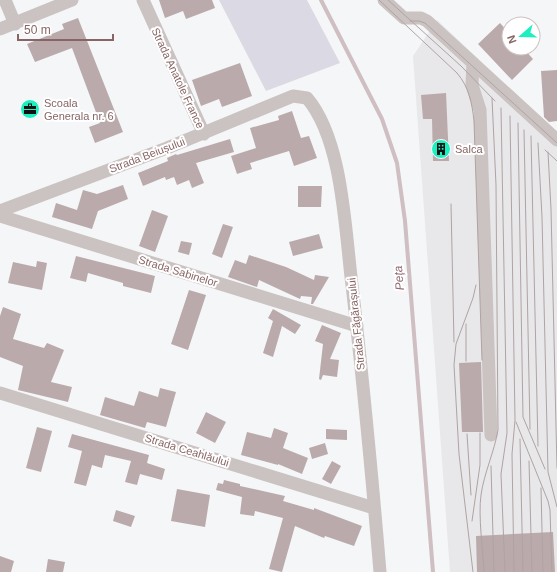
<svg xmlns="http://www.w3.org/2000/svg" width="557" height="572" font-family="Arial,sans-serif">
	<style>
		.built { fill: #e8e7e9 }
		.green { fill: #dbdae4 }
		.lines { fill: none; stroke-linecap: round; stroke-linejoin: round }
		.stream { stroke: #cfbec2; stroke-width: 4 }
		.building { fill: #baaaab }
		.minor { stroke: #cbc2c2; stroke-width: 13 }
		.tram { stroke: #b0a3a3; stroke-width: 1 }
		.labels { text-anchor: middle; stroke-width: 4; stroke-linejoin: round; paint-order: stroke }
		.street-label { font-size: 11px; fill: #886565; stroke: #fff }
		.poi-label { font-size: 11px; fill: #886565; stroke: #fff; text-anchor: start }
		.water-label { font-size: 12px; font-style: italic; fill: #926a71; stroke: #fff }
	</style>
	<rect width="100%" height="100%" fill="#f5f6f8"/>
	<path class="built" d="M437,20L557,133V572H450L413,56Z"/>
	<path class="green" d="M219,0H307L340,63L266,91Z"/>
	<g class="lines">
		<path class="stream" d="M321,0L382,119L397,163L405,221L433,572"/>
	</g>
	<path class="building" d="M159,0H212L215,8L186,19L183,11L165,18Z
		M78,18L123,132L95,143L89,127L100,123L72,48L35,62L27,44L64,29L62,24Z
		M500,23L509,33V48H523L533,59L512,80L478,44Z
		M240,63L252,96L222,107L219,99L201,106L192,80Z
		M557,70V121L549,122L544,117L541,71Z
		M446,93L449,161H433L432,119H423L421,95Z
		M292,111L301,138L309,136L317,158L294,166L289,151L250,163L252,169L237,174L231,156L256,148L250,128L279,120L278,116Z
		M230,139L234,152L196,163L204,183L192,188L189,180L177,185L174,177L166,180L165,177L143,186L138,173L168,161L167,158L176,154L177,155Z
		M123,185L128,199L98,211L92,229L52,217L56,203L77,210L83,190L97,194Z
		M298,186H322L321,207H298Z
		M152,210L168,216L155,252L139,246Z
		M223,224L233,227L222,258L212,254Z
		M319,234L323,248L293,256L289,242Z
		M181,241L192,243L189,255L178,252Z
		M249,255L286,267L314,280L315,275L329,277L313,304H311L312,297L301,296L300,299L259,280L257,287L228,277L235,260L246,264Z
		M76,256L155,276L151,293L123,286V283L88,273L86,282L70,278Z
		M37,261L47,263L42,290L8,283L13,262L36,267Z
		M189,290L206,295L188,350L171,344Z
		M3,307L21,314L13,339L44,348L47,343L64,350L51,382L72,387L68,402L18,390L23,366L0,357V316Z
		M273,309L301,325L295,334L282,326L273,357L263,353L273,321L268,318Z
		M322,325L341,333L330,359L339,360L337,377L323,375L321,380L319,379L323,344L315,341Z
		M481,362L483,432H462L459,363Z
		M160,388L176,392L166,427L147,422L145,428L100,415L105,397L134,406L139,391L158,397Z
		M206,412L226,422L215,443L196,433Z
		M37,427L52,431L41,472L26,468Z
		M274,428L288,433L283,448L308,458L302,474L278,464V465L241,455L247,432L271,438Z
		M326,429L347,430V440L326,439Z
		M72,434L149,455L147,463L165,469L162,480L140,474L137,485L125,482L131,461L105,455L102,468L92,465L86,486L74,483L82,451L68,447Z
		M325,443L328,454L312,459L309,448Z
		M332,461L341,466L331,484L322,479Z
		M224,480L240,484V486L285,496L283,501L314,510V508L362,526L354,546L325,536L324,538L295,526L282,572L269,569L283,518L255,511L254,516L240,514L242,497L216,490L218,483L223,484Z
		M177,489L210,495L205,527L171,521Z
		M116,510L135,516L131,527L113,521Z
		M553,532L555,572H477L476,536Z
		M0,556L14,561L11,572H0Z
		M48,559L65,562L63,572H46Z"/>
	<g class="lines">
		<path class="minor" d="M5,0L15,24
			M143,0L204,134
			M384,0L404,18H421L427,21L557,140
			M0,29L72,0
			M473,63L472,85L480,110L491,435
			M0,211L167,148L293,96L307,98C343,140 345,231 352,285C363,380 372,476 380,572
			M0,216L357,326
			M0,393L374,508"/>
		<path class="tram" d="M379,0L457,73C469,87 472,103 474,121L482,360
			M388,0L461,66L495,101
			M410,21H419L425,23L557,143
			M501,108L507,433L501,474L505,572
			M510,116L515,420L512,454L514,572
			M518,123L523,417L545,469
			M524,130L530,429
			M531,136L538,446
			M538,143L542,217L548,472L557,507
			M545,150L557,161
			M548,152L551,209L557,468
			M451,204L454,342
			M466,324V361
			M516,422L548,501L550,510L552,572
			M467,434L471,495
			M520,439L523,572
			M529,461L532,572
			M491,466L494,572
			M541,488L543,572
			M472,521L480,465V433
			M473,572L459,454L454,365L456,344L473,298L476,285
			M484,572C483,550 478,516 481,495C484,473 494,453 498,430L496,185L492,98"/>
	</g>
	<defs>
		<symbol id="office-disc" viewBox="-11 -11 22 22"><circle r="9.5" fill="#1defc0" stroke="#fff"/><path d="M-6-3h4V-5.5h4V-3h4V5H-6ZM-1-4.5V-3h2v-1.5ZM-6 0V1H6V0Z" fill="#111"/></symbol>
		<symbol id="building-disc" viewBox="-11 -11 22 22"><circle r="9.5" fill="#1defc0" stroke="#fff"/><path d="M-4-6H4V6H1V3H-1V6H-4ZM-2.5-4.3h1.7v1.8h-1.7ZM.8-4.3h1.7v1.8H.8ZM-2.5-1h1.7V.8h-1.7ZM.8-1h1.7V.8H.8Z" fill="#111"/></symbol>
	</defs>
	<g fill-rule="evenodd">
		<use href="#office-disc" x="19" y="98" width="22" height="22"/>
		<use href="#building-disc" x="430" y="138" width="22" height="22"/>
	</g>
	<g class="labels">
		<g class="street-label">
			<text transform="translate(178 78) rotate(65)" y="4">Strada Anatole France</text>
			<text transform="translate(147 155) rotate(-21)" y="4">Strada Beiușului</text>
			<text transform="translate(178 271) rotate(17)" y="4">Strada Sabinelor</text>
			<text transform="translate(356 324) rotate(-96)" y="4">Strada Făgărașului</text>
			<text transform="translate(187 450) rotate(17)" y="4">Strada Ceahlăului</text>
		</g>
		<g class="poi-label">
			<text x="44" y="107">Scoala<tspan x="44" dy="13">Generala nr. 6</tspan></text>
			<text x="455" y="153">Salca</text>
		</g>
		<g class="water-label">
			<text transform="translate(399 278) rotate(-95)" y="4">Peța</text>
		</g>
	</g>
	<g transform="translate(521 36) rotate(250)"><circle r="19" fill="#ffffff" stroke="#cfc1c1"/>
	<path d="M0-3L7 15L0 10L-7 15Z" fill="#1defc0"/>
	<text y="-6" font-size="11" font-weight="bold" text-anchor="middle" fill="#886565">N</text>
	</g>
	<path d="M18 34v6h95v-6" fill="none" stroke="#886565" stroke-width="2"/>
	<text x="24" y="34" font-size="12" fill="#886565" stroke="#ffffff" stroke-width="3" paint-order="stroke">50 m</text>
</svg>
